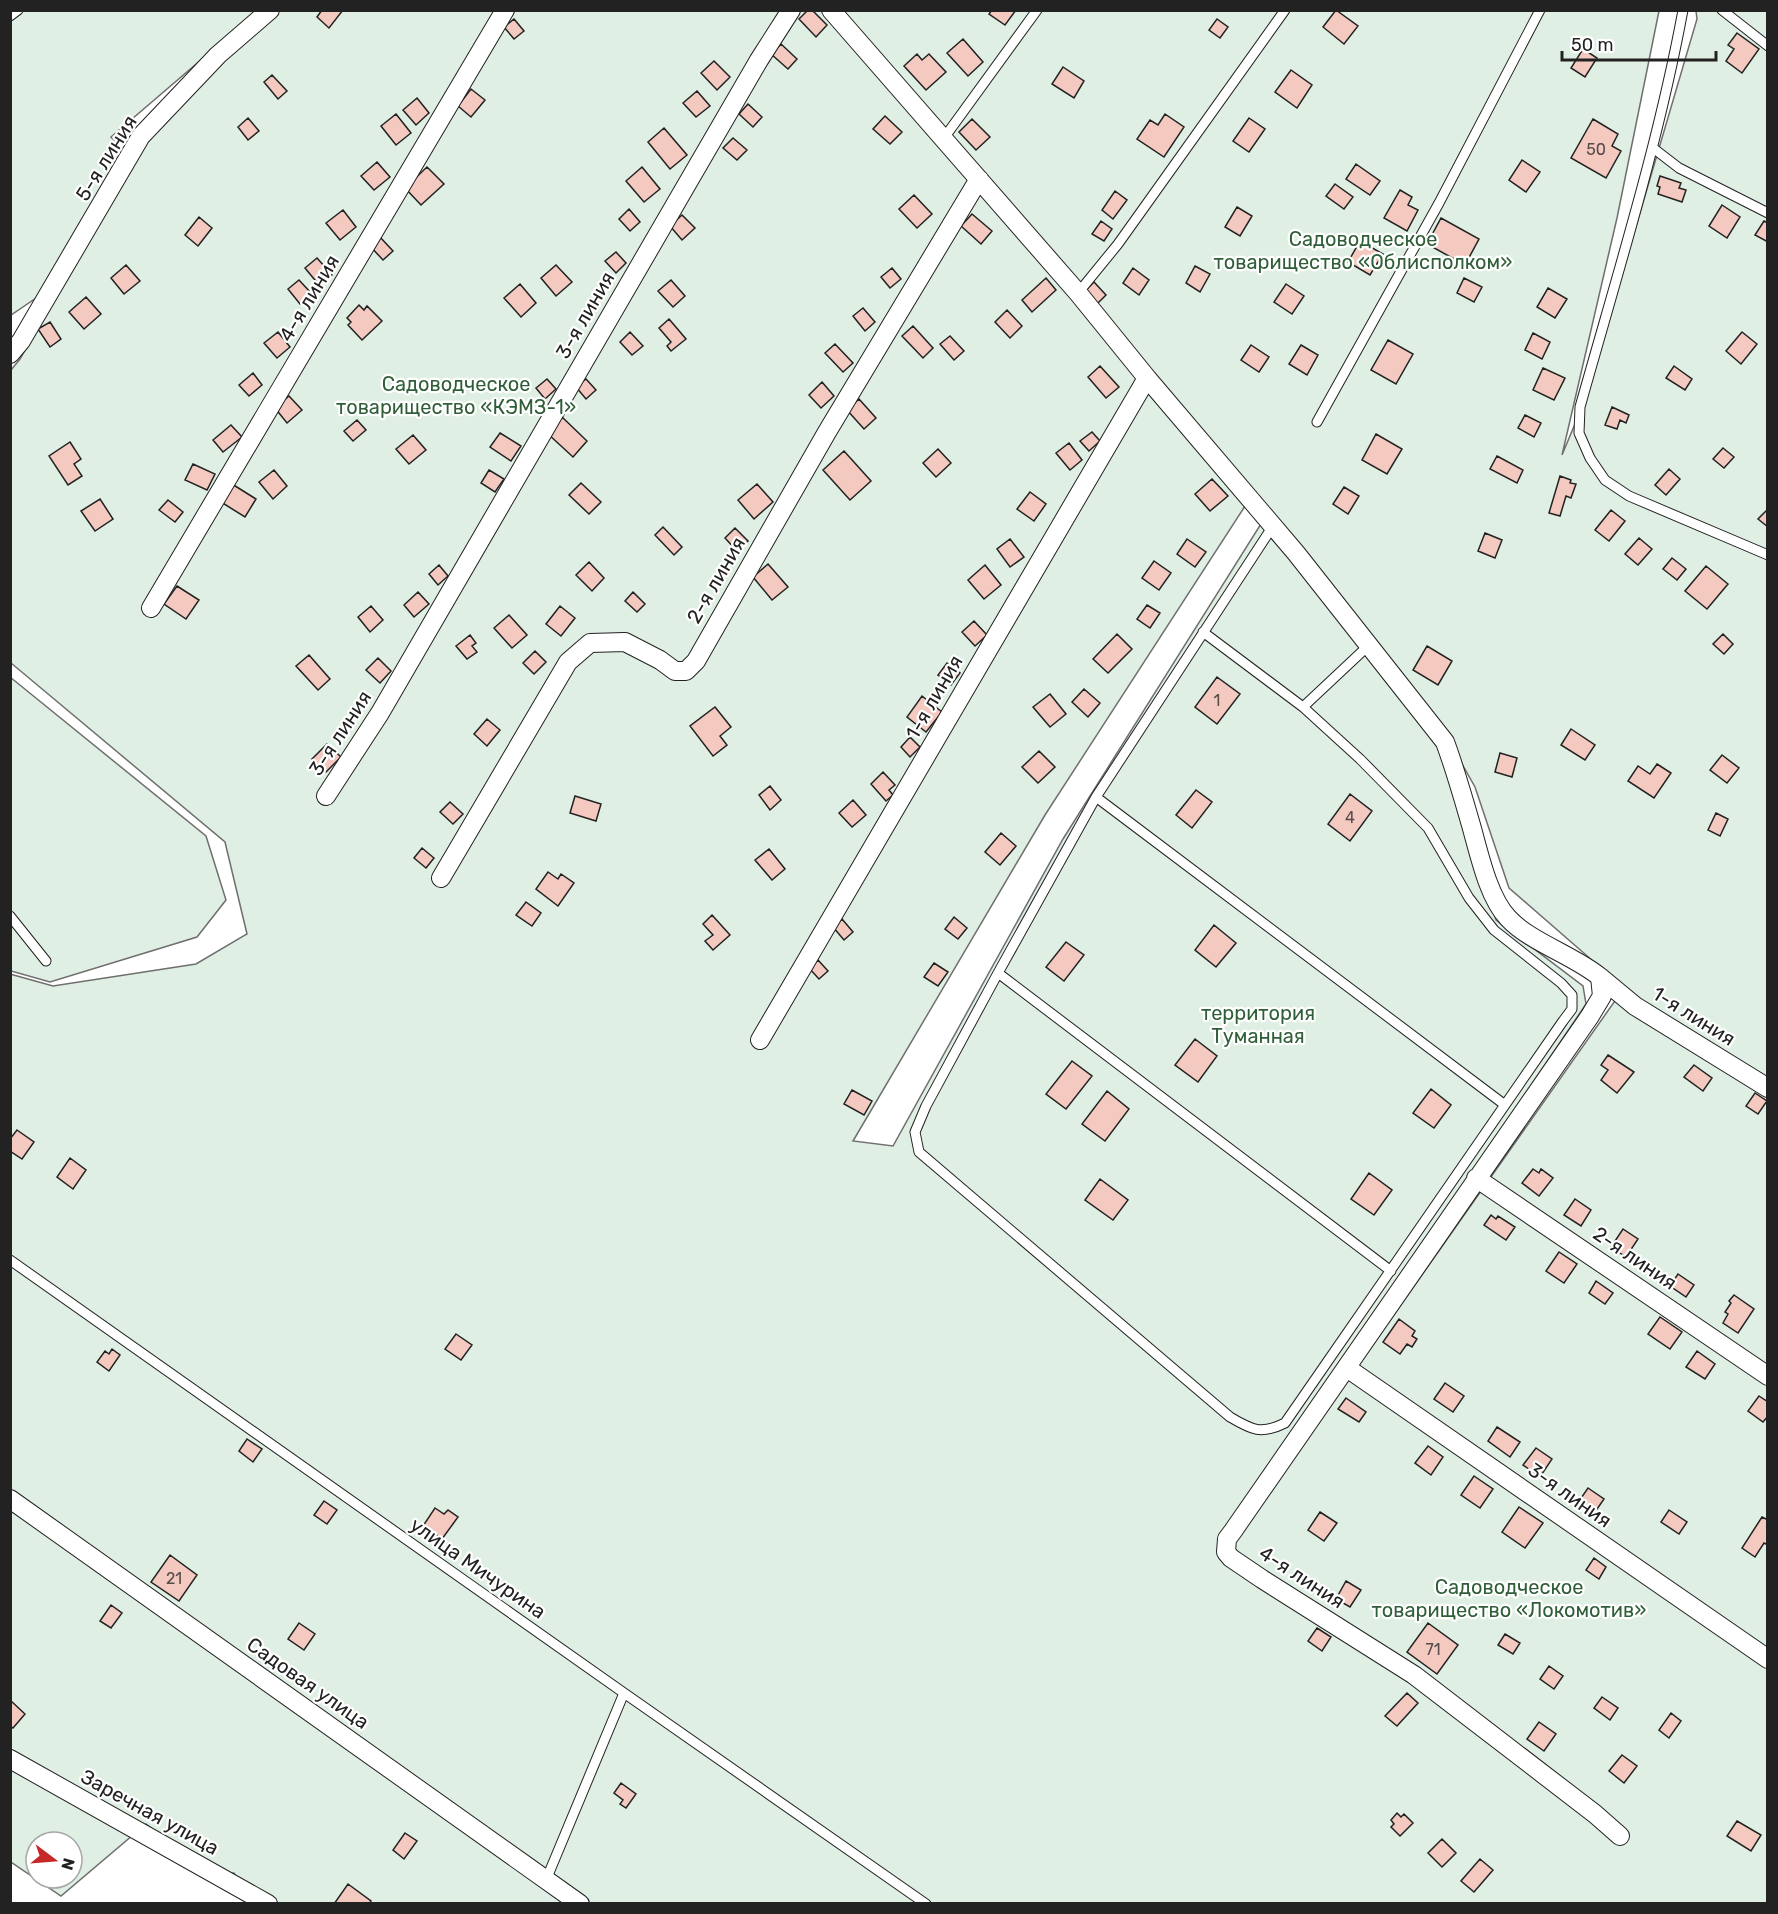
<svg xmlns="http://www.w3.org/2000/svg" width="1778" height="1914" font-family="Rubik,sans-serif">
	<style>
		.green { fill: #e0efe3; stroke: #6f6f6f; stroke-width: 1.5; fill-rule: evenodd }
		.building { fill: #f3c9c0; stroke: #222; stroke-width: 1.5 }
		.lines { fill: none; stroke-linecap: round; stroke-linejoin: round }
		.lane-casing { stroke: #222; stroke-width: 11 }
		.street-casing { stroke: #222; stroke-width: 20 }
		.lane { stroke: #fff; stroke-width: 9 }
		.street { stroke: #fff; stroke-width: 18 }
		.labels { text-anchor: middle; stroke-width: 4.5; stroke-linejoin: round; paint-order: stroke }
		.number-label { font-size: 16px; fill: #564c4a }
		.street-label { font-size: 20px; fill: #222; stroke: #fff }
		.park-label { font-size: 20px; fill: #2f5e38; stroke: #fff }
	</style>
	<rect width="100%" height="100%" fill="#fff"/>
	<path class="green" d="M11,11H258L111,137L124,150L39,296L11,315Z
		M278,11H828L1247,503L1045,815L853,1141L893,1146L1063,839L1264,519L1434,735L1457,798L1496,920L1583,986L1586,1004L1412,1261L1236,1539L1624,988L1509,888L1475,787L1440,725L839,11H1659L1617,218L1562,455L1585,400L1697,19L1696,11H1767V1903L253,1904L234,1873L210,1875L146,1824L61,1896L11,1862L10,974L53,986L196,964L247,934L225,842L11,663V370L20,359L147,137L211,67ZM36,1842H72V1878H36Z
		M10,677L206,836L226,900L197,937L50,982L11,971Z"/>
	<path class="building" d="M322,10H343L329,28L317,17Z
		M808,10H812L827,25L816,37L799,19Z
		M992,10H1016L1005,25L989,14Z
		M1336,10L1358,26L1344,44L1323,27Z
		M514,19L524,31L514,39L504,27Z
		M1217,19L1228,27L1220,38L1209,30Z
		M1737,33L1759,49L1742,73L1726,61L1734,49L1728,45Z
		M963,39L983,62L968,76L947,53Z
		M781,44L797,59L788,69L771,54Z
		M1583,49L1597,58L1585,77L1571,68Z
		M917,54L922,60L929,54L946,72L926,90L904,66Z
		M714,61L730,77L717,90L701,73Z
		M1063,67L1084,81L1074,98L1052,84Z
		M1291,70L1312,85L1297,108L1275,92Z
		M272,75L287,91L278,99L264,82Z
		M471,89L485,100L471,117L458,106Z
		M697,91L710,106L696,117L683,103Z
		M417,98L429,113L416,125L403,110Z
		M748,104L762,117L753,127L739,114Z
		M396,114L411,133L396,145L381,126Z
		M1165,114L1184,127L1164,157L1137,139L1150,120L1158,125Z
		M885,116L902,132L890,144L873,129Z
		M248,118L259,131L248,140L238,127Z
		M1249,118L1265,129L1249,152L1233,141Z
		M972,119L990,137L976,150L959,132Z
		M1593,119L1618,134L1612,146L1621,151L1606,178L1571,158Z
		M664,128L687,155L670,169L648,142Z
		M733,138L747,150L737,160L723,148Z
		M1522,160L1540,172L1526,192L1509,180Z
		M377,162L390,177L374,190L361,176Z
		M1356,164L1380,181L1370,195L1346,179Z
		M427,167L444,184L421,205L405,188Z
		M642,167L660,189L644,202L626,181Z
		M1660,176L1681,183L1679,188L1686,190L1682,202L1658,194L1660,187L1657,186Z
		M1335,184L1353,197L1344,209L1326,196Z
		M1400,190L1412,197L1408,205L1418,210L1407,231L1384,218Z
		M1115,191L1127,200L1113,219L1102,210Z
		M914,195L932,214L917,228L899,209Z
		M1722,205L1740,217L1727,238L1709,226Z
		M1237,207L1252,216L1240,236L1225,227Z
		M629,209L640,222L630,231L619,219Z
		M343,210L356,227L340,240L326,223Z
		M972,214L992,231L981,244L961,226Z
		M682,215L695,228L682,240L670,226Z
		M199,217L212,228L198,246L185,235Z
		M1441,218L1479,239L1465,265L1427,244Z
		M1101,221L1112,229L1104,241L1092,234Z
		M1764,221L1768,223V242L1755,235Z
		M379,236L393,251L383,260L369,245Z
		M1360,241L1383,254L1370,275L1348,262Z
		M616,252L626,263L616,273L605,261Z
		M317,258L332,275L319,285L305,268Z
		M126,265L140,281L124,294L111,278Z
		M556,265L572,282L556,296L541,278Z
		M1195,266L1210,274L1200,292L1186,283Z
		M892,268L901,279L890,288L881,277Z
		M1133,268L1149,280L1139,295L1123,283Z
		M1046,278L1056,290L1032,312L1022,300Z
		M1464,278L1482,287L1474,302L1457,293Z
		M299,280L312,294L300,304L288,289Z
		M671,280L685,296L673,307L658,291Z
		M1094,282L1106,295L1097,304L1085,291Z
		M520,284L536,303L521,317L504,298Z
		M1286,284L1304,296L1292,314L1274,302Z
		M1548,288L1567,299L1555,318L1537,307Z
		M86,297L101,314L84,329L69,312Z
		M359,305L364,310L367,306L382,321L362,340L348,325L351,322L347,318Z
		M863,308L875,322L865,331L853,316Z
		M1007,310L1022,326L1010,338L995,322Z
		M669,319L686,339L671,351L667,346L671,342L659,328Z
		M50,322L61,339L50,347L38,329Z
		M913,326L933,348L923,358L902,336Z
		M278,332L290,347L277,358L264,343Z
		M630,332L643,346L632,355L620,342Z
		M1742,332L1757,344L1741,364L1726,351Z
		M1533,333L1550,342L1542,359L1525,350Z
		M950,336L964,351L954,360L940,344Z
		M1388,340L1413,354L1396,384L1371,370Z
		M835,344L853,363L843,372L825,353Z
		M1251,345L1269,357L1259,372L1241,360Z
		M1301,345L1318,355L1307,375L1289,364Z
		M1100,366L1119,387L1106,398L1088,377Z
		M1674,366L1692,379L1685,390L1666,378Z
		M1543,368L1565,378L1554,400L1533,390Z
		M253,373L262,385L249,396L239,385Z
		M547,379L556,389L545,399L536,388Z
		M586,379L596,390L586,399L576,387Z
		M822,382L834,396L821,408L809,395Z
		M289,396L302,410L287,423L275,408Z
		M859,399L876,418L864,429L847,410Z
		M1612,407L1629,415L1626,423L1620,420L1617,429L1605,425Z
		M1525,415L1541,423L1534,437L1518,428Z
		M562,417L587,441L573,457L547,433Z
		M357,420L366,430L353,441L344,431Z
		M231,425L242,437L223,452L213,440Z
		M1092,432L1100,441L1089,451L1080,441Z
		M500,433L521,446L511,461L490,447Z
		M1376,434L1402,449L1387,474L1362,460Z
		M413,435L426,450L409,464L396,449Z
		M70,442L81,459L74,464L82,476L68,485L49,456Z
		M1069,443L1082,460L1070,470L1056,453Z
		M1723,448L1734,457L1724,468L1713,459Z
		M938,449L951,463L936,477L923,463Z
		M844,451L871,481L850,500L823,470Z
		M1497,456L1523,470L1517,483L1490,469Z
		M193,464L215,474L207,490L185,480Z
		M1669,469L1680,479L1666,495L1655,485Z
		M274,470L287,486L273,499L259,482Z
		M489,470L504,479L495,492L481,483Z
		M1560,476L1571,480L1570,483L1576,484L1571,498L1566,496L1560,516L1549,513Z
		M1212,479L1228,496L1210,511L1195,494Z
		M581,483L601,502L589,514L569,495Z
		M232,484L256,499L245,517L221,502Z
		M757,484L773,502L754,519L738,500Z
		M1344,487L1359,496L1348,514L1333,504Z
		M1030,492L1046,504L1034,521L1017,509Z
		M100,499L113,519L95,531L81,511Z
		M168,500L183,512L175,522L159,510Z
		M1768,509V527L1758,519Z
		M1611,510L1625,521L1609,541L1595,530Z
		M663,527L682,547L674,555L655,535Z
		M735,528L748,541L737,551L725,538Z
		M1485,533L1502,540L1495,558L1478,551Z
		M1639,538L1652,549L1638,565L1625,554Z
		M1010,539L1024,557L1010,567L997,549Z
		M1187,539L1206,552L1195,567L1177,554Z
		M1672,558L1686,569L1677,580L1663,569Z
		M1154,561L1171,573L1159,590L1142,578Z
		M589,562L604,578L592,591L576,575Z
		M768,564L788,587L772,600L753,577Z
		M439,565L448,576L438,585L429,574Z
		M985,565L1001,585L984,599L968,580Z
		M1706,566L1728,584L1707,609L1685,591Z
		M177,586L199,600L186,619L164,604Z
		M418,592L429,604L414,617L404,605Z
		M633,592L645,604L637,612L625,601Z
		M1147,605L1160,613L1150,628L1137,619Z
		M371,606L383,620L370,632L358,617Z
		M560,606L575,618L561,636L546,624Z
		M509,615L527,635L512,648L494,628Z
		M974,621L987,635L975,646L962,632Z
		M1117,634L1132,649L1108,673L1093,659Z
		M1723,634L1733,644L1724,654L1713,644Z
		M470,635L476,643L472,646L477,652L467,659L456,646Z
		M1427,646L1452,661L1438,685L1413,670Z
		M535,651L546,662L534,674L523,663Z
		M309,655L330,679L318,690L296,666Z
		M378,658L391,671L380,683L366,670Z
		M947,663L960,673L951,685L938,675Z
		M1217,677L1240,694L1217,724L1195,707Z
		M1084,689L1100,703L1088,717L1072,702Z
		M1050,694L1066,714L1050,727L1033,707Z
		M922,696L942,712L926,732L907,717Z
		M715,707L731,727L720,736L727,745L713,756L690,726Z
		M487,719L500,730L487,746L474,734Z
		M1571,729L1595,745L1585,760L1561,745Z
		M910,737L920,747L910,757L901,747Z
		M327,744L341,757L326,772L312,759Z
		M1039,751L1055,767L1038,783L1022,767Z
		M1500,753L1517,758L1512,777L1495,772Z
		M1722,755L1739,768L1727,783L1710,770Z
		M1657,764L1671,773L1654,798L1628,781L1638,766L1650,774Z
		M883,772L895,785L889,790L893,795L886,801L871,784Z
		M770,786L781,800L770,810L759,795Z
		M1196,790L1212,802L1192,828L1176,815Z
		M1350,794L1372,811L1350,841L1328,824Z
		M575,796L601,804L596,821L570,813Z
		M853,800L866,815L852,827L839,813Z
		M450,802L463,814L453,824L440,812Z
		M1716,813L1728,819L1720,836L1708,830Z
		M1001,833L1016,846L1000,865L985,852Z
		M422,848L434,858L426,868L414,858Z
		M769,849L785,869L772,880L755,860Z
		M548,872L558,879L561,874L574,883L558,906L536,889Z
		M526,902L541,913L532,926L516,915Z
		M712,915L730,935L713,950L705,941L713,935L703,924Z
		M954,917L967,928L958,939L945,929Z
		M842,919L853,932L844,940L833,927Z
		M1214,925L1236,943L1216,967L1195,950Z
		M1066,942L1084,955L1064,981L1046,967Z
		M818,960L828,971L819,979L809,968Z
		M934,963L948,972L938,986L924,977Z
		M1195,1039L1217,1056L1198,1082L1175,1065Z
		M1608,1055L1634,1072L1617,1093L1601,1080L1608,1070L1601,1065Z
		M1072,1061L1092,1076L1066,1109L1046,1094Z
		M1694,1065L1712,1078L1703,1091L1684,1077Z
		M1431,1089L1451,1105L1434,1128L1413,1113Z
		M852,1090L872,1101L864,1115L844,1104Z
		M1107,1091L1129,1109L1105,1141L1082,1124Z
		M1755,1093L1767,1101L1758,1114L1746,1106Z
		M17,1130L34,1142L22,1159L10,1151V1139Z
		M70,1158L86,1170L73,1189L57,1177Z
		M1533,1169L1539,1173L1541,1169L1553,1178L1539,1196L1522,1183Z
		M1369,1173L1392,1190L1374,1215L1351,1199Z
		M1100,1179L1128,1200L1113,1220L1085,1200Z
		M1575,1199L1591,1210L1581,1226L1564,1215Z
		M1491,1215L1496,1219L1498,1216L1515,1227L1506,1240L1484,1225Z
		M1623,1229L1638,1239L1626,1257L1611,1247Z
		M1559,1252L1577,1264L1564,1283L1546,1271Z
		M1678,1274L1694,1285L1686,1297L1670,1286Z
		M1596,1281L1613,1293L1605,1304L1589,1293Z
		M1734,1295L1754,1309L1738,1333L1723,1323L1728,1314L1725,1312L1731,1303L1729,1301Z
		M1660,1317L1682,1332L1670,1349L1648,1334Z
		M1399,1319L1415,1331L1412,1336L1417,1339L1412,1347L1407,1344L1400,1354L1383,1342Z
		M456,1334L472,1345L461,1360L445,1349Z
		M112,1349L120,1355L109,1371L97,1362L105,1351L109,1354Z
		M1697,1351L1715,1364L1705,1379L1686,1367Z
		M1445,1383L1464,1396L1453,1412L1434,1399Z
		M1759,1396L1768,1402V1416L1763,1422L1748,1411Z
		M1346,1398L1366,1412L1359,1422L1338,1409Z
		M1497,1427L1520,1442L1510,1457L1488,1441Z
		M247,1439L262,1449L253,1462L239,1451Z
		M1428,1446L1443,1457L1431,1475L1415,1463Z
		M1536,1448L1552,1459L1540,1477L1523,1465Z
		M1474,1476L1493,1489L1480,1508L1461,1495Z
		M1588,1488L1604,1499L1593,1515L1577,1504Z
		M324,1501L337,1510L327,1524L314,1515Z
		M1519,1507L1543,1523L1525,1548L1502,1532Z
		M435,1508L444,1514L448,1510L458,1517L442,1539L423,1526Z
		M1669,1510L1687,1522L1679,1534L1661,1522Z
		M1320,1512L1337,1523L1324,1541L1308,1530Z
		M1762,1517L1768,1520V1545L1764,1543L1755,1557L1742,1548Z
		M170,1555L197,1575L179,1601L151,1582Z
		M1594,1558L1606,1567L1599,1579L1586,1570Z
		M1346,1581L1361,1590L1350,1607L1336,1599Z
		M111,1605L122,1613L111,1628L100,1621Z
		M299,1623L315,1634L304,1650L288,1639Z
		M1428,1623L1458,1645L1437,1674L1407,1652Z
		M1317,1628L1331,1637L1322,1651L1308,1641Z
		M1505,1634L1520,1643L1513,1654L1498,1645Z
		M1549,1666L1563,1676L1554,1689L1540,1679Z
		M1407,1693L1418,1703L1397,1726L1385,1716Z
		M1602,1697L1618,1708L1610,1720L1594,1708Z
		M10,1700L25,1714L13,1728L10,1726Z
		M1671,1713L1681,1721L1669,1738L1659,1730Z
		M1539,1722L1556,1734L1544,1751L1527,1739Z
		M1622,1755L1637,1766L1624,1783L1609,1771Z
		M621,1783L636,1794L626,1808L620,1804L623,1800L614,1793Z
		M1397,1813L1401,1817L1404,1814L1413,1823L1400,1836L1391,1827L1394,1824L1391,1820Z
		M1737,1821L1761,1835L1751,1851L1727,1836Z
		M405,1833L417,1841L404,1859L393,1850Z
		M1442,1839L1456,1853L1442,1867L1428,1853Z
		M1480,1859L1493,1870L1474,1892L1461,1881Z
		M348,1884L371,1901L369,1904H334Z"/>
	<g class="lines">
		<defs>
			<path id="lane" d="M1683,10C1658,145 1617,275 1580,407L1579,433L1590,458L1605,480L1629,496L1768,555
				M1722,10L1768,46
				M10,16L18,10
				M944,138L1037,10
				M1653,148L1679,168L1768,213
				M1078,293L1118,244L1285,10
				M1317,422L1439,203L1540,10
				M1203,632L1303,707L1360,759L1428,828L1469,898L1494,930L1561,983L1572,995V1009L1563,1021L1285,1423C1261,1435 1252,1430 1230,1417L919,1152L915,1132L926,1106L998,973L1096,797L1273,526
				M1303,707L1368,646
				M1096,797L1505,1105
				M10,916L46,961
				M998,973L1391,1271
				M10,1260L624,1693L926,1904
				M546,1880L624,1693"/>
			<path id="street" d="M831,10L1078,293L1147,378L1296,553L1445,742C1455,769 1463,797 1471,825C1479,853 1488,897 1508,918C1530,942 1573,955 1600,977L1602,996L1590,1016L1233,1531L1227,1539L1226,1552L1231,1558L1262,1579L1414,1675L1595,1814L1620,1836
				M10,354L21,341L141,136L218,55L270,10
				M151,608L505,10
				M326,796L380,713L759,60L791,10
				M441,878L568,662L590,643L625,642L660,660L675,671H686L696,661L827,432L979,179
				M1600,977L1635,1006L1768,1088
				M760,1040L1147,378
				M1476,1178L1768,1376
				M1347,1368L1768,1659
				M10,1499L580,1904
				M10,1759L268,1904"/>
		</defs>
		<use href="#lane" class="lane-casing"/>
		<use href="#street" class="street-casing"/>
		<use href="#lane" class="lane"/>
		<use href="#street" class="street"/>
	</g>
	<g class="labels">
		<g class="number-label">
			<text x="1596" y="155">50</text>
			<text x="1217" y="706">1</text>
			<text x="1350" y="823">4</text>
			<text x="174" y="1584">21</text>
			<text x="1433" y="1655">71</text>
		</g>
		<g class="street-label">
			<text transform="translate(106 158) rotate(-58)" y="7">5-я линия</text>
			<text transform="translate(309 298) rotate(-59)" y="7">4-я линия</text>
			<text transform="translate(585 315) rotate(-60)" y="7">3-я линия</text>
			<text transform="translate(716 580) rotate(-60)" y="7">2-я линия</text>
			<text transform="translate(934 697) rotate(-60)" y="7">1-я линия</text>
			<text transform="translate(340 733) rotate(-57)" y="7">3-я линия</text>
			<text transform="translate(1694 1016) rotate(32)" y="7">1-я линия</text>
			<text transform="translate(1635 1258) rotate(34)" y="7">2-я линия</text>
			<text transform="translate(1570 1495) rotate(35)" y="7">3-я линия</text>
			<text transform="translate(478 1568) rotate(35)" y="7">улица Мичурина</text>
			<text transform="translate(1302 1577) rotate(33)" y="7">4-я линия</text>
			<text transform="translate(308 1683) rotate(35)" y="7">Садовая улица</text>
			<text transform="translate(150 1812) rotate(29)" y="7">Заречная улица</text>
		</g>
		<g class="park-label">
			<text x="1363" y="246">Садоводческое<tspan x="1363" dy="23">товарищество «Облисполком»</tspan></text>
			<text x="456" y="391">Садоводческое<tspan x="456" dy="23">товарищество «КЭМЗ-1»</tspan></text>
			<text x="1258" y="1020">территория<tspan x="1258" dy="23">Туманная</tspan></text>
			<text x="1509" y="1594">Садоводческое<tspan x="1509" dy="23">товарищество «Локомотив»</tspan></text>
		</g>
	</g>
	<rect width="1778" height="1914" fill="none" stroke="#222222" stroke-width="24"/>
	<g transform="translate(54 1860) rotate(106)"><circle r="28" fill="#ffffff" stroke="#a7a7a7" stroke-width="1.5"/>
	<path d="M0-4.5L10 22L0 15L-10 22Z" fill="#c62828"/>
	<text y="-9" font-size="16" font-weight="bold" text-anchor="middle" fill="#222222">N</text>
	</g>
	<path d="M1562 51v9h154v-9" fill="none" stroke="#222222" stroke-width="3"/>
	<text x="1571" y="51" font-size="18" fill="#222222" stroke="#ffffff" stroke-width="4.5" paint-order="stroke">50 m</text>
</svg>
